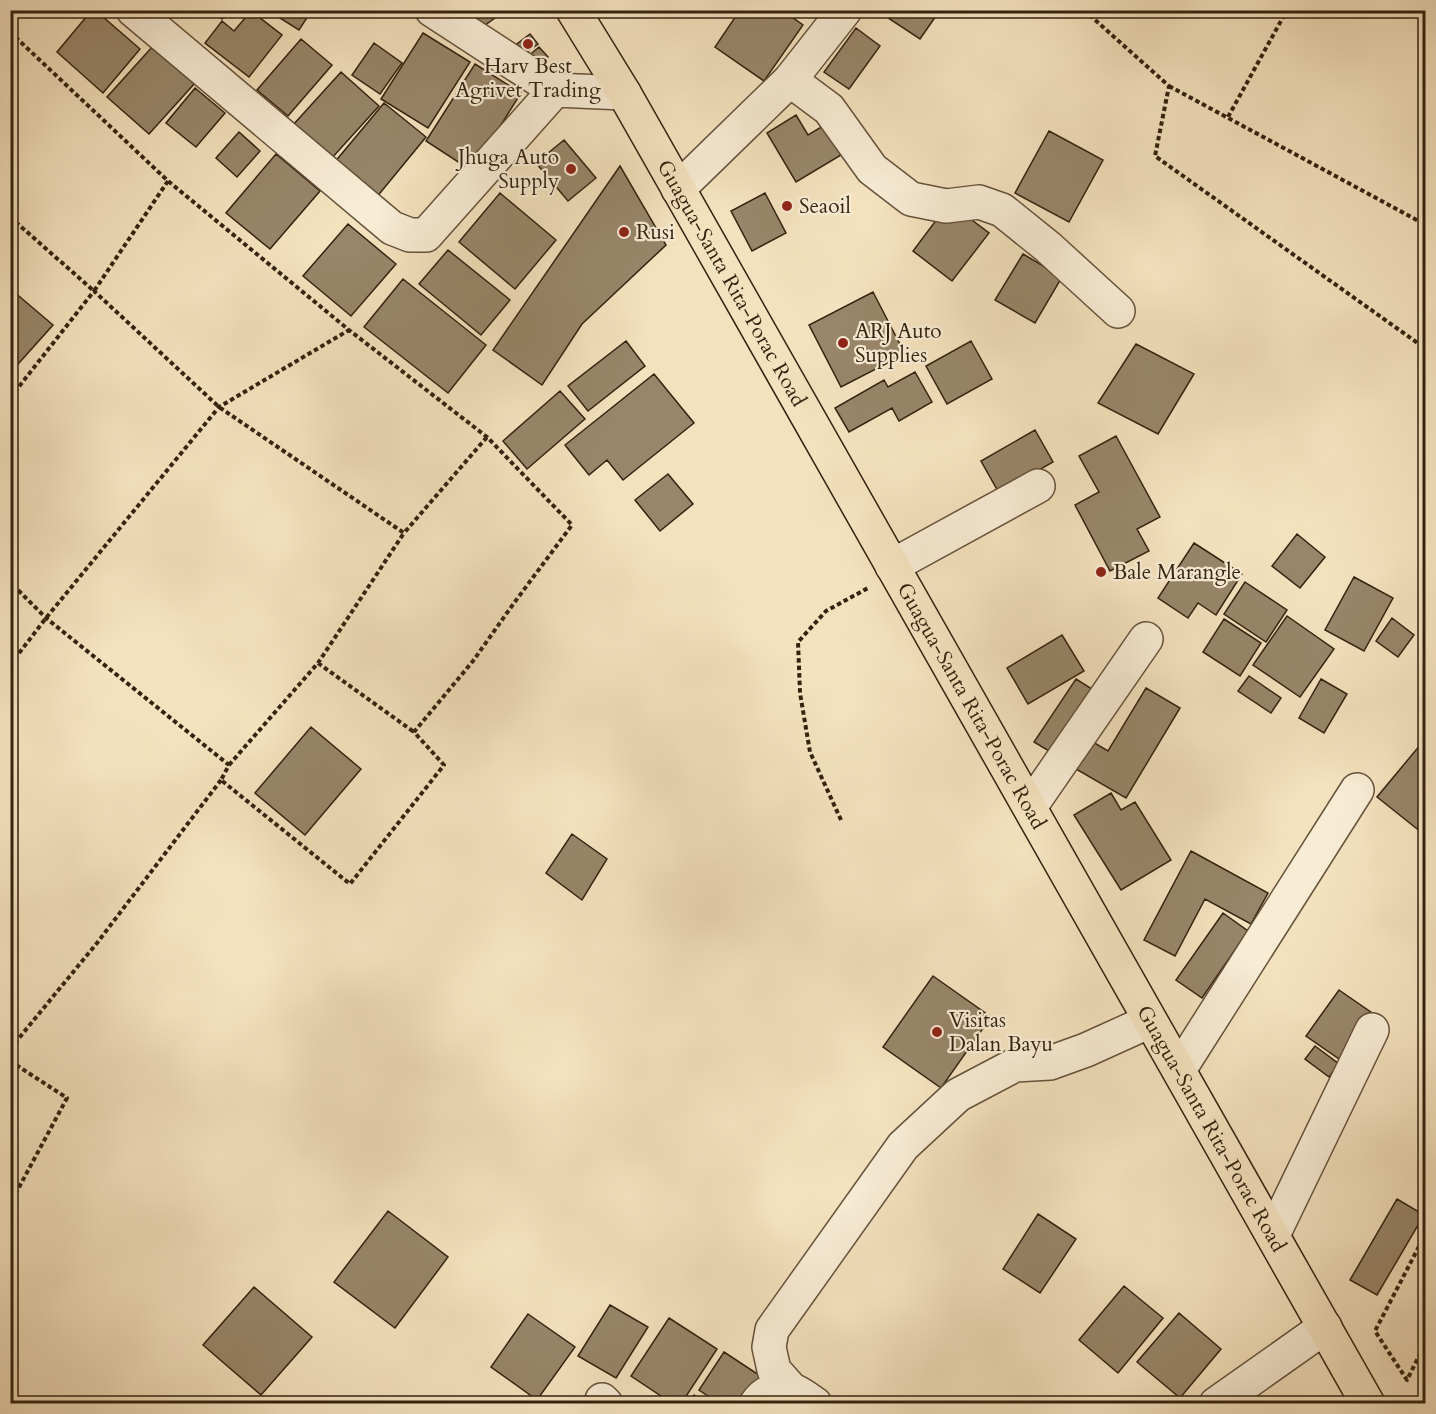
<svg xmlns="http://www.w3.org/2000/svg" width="1436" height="1414" font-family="Cardo,serif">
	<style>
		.building { fill: #98866a; stroke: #34220f; stroke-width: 1.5 }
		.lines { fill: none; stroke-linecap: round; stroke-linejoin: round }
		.minor-casing { stroke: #64523b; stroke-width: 36 }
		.major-casing { stroke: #34220f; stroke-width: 36 }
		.path { stroke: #34220f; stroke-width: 4; stroke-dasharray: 4.5 3; stroke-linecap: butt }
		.minor { stroke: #f8ecd5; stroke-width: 33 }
		.major { stroke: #f4e2be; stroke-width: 33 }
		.poi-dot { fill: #8f2418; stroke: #f8ecd5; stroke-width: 2 }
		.labels { text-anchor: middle; stroke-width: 4.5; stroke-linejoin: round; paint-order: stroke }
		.poi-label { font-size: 21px; fill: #34220f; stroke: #f8ecd5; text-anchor: start }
		.street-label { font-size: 21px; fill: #34220f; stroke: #f8ecd5 }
	</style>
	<rect width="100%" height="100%" fill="#f4e2be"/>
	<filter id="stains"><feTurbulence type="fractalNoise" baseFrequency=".00333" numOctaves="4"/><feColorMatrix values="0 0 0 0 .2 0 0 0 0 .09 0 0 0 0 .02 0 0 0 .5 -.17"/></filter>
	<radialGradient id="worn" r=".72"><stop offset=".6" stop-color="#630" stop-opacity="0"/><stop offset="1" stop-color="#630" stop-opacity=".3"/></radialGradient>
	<path class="building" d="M92,10H95L140,49L103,93L57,52Z
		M210,10H229L222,19Z
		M267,10H312L299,30Z
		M463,10H506L477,31Z
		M740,10H782L803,25L764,81L715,47Z
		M876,10H935L938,13L920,39Z
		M251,11L282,35L249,77L205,43L222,21L234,31Z
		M856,28L880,46L849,89L824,72Z
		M423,33L470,62L428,128L381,99Z
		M530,34L538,44L520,57L513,47Z
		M301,39L332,65L288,116L257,90Z
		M374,43L402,63L380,94L352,75Z
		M153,46L195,83L149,134L107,97Z
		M539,47L548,57L534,68L526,58Z
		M475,64L521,93L472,171L426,141Z
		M341,72L379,106L331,159L293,125Z
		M195,88L225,113L196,147L166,123Z
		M384,103L426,137L376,198L334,163Z
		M796,115L808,135L823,126L841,155L796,182L767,133Z
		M1049,131L1103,160L1069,222L1015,193Z
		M239,132L260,151L237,177L216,158Z
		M564,140L596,178L568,201L536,163Z
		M276,154L320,191L270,249L226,213Z
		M620,166L666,245L582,324L542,385L493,350Z
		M500,193L556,240L515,289L459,242Z
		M765,193L786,233L752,251L731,211Z
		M960,211L989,233L952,281L913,251L940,215L950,223Z
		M348,224L396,264L351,316L303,276Z
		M448,250L510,300L481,335L419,284Z
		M1023,254L1062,277L1035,323L995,300Z
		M403,279L486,345L448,393L364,327Z
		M13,291L53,325L10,373V293Z
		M873,292L905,354L841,387L809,325Z
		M626,341L645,366L588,411L568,386Z
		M971,341L992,379L947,404L926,366Z
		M1136,344L1194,374L1158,434L1098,403Z
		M915,372L932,402L899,421L892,408L849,432L835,408L884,380L888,387Z
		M654,374L694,423L623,480L607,460L589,475L565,445Z
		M560,391L585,419L527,469L503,441Z
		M1035,430L1053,462L999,493L981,461Z
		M1116,436L1160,517L1137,529L1149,551L1110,571L1075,505L1099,492L1079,456Z
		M668,474L693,504L660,531L635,500Z
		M1297,534L1325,557L1300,588L1272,566Z
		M1194,543L1242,574L1216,615L1198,603L1188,618L1158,598Z
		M1354,577L1393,598L1364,651L1325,630Z
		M1245,582L1287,610L1266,642L1224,614Z
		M1287,616L1334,649L1300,697L1253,665Z
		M1392,618L1414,635L1398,657L1376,641Z
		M1224,619L1261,643L1240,676L1203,652Z
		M1062,635L1084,671L1028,704L1007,668Z
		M1249,676L1281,698L1271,713L1238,691Z
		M1076,679L1095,691L1054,754L1034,742Z
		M1321,679L1347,694L1324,733L1299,718Z
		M1146,688L1180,708L1126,798L1076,769L1093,742L1108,751Z
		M311,727L361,769L305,835L255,793Z
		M1421,744L1426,748V836L1377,797Z
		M1111,793L1121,810L1135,802L1171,860L1121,890L1074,815Z
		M572,834L607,859L582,900L546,873Z
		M1191,851L1268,893L1251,924L1205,899L1175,956L1144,940Z
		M1223,913L1248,931L1202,998L1176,980Z
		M933,976L991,1017L941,1088L883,1047Z
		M1339,990L1375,1015L1342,1061L1306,1036Z
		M1315,1046L1339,1064L1329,1077L1305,1059Z
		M1397,1199L1424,1215L1377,1295L1350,1280Z
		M388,1211L448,1257L395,1328L334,1282Z
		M1038,1214L1076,1239L1040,1293L1003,1269Z
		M1124,1286L1163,1318L1118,1373L1079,1340Z
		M254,1287L312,1337L261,1395L203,1345Z
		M610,1305L648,1327L616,1378L578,1356Z
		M1179,1313L1221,1349L1180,1398L1137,1362Z
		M528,1314L575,1347L537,1400L491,1367Z
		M669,1318L717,1349L681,1404H673L631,1376Z
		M724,1352L762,1377L744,1404H720L699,1390Z
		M694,1395L705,1404H688Z"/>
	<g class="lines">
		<defs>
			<path id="minor" d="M133,10L392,228L410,235H426L555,90
				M432,10L555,90L624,93
				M790,80L829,109L872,169L911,199L946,206L979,202L1002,210L1048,247L1118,311
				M678,189L790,80L845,10
				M892,566L1038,486
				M1030,807L1146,639
				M1179,1070L1357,790
				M1273,1235L1372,1030
				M791,1389L774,1370L769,1347L772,1330L903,1146L958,1095L1015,1065L1050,1063L1086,1050L1150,1021
				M602,1400L606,1404
				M756,1404C763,1393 777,1386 790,1389C798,1391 808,1399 815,1404
				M1216,1404L1325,1327"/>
			<g id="major">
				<path id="s1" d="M573,10L624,93L1368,1404"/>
			</g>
		</defs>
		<use href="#minor" class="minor-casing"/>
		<use href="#major" class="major-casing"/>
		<path class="path" d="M1084,10L1169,86L1155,156L1426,349
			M10,32L168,181L349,330L487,437L572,525L514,603L473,661L414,732L444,765L350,884L221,780L229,765L46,618L10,582
			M1169,86L1426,225
			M1228,117L1287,10
			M10,217L94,291L168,181
			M10,398L94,291L219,407L404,533L487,437
			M318,663L414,732
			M10,665L46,618L219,407L349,330
			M229,765L318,663L404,533
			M841,820L810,752L800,693L798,642L826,611L868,588
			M10,1049L97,943L221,780
			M10,1061L67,1098L10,1204
			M1426,1233L1375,1331L1407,1380L1426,1342"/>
		<use href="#minor" class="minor"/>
		<use href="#major" class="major"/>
	</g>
	<g class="poi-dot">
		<circle cx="528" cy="44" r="6"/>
		<circle cx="571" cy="169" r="6"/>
		<circle cx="787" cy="206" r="6"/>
		<circle cx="624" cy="232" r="6"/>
		<circle cx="843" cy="343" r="6"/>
		<circle cx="1101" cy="572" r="6"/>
		<circle cx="937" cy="1032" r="6"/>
	</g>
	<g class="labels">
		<g class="poi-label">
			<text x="528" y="73" text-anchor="middle">Harv Best<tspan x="528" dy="24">Agrivet Trading</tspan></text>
			<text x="559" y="164" text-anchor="end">Jhuga Auto<tspan x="559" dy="24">Supply</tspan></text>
			<text x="799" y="213">Seaoil</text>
			<text x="636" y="239">Rusi</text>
			<text x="855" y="338">ARJ Auto<tspan x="855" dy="24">Supplies</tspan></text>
			<text x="1113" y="579">Bale Marangle</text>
			<text x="949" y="1027">Visitas<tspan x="949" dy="24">Dalan Bayu</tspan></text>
		</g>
		<g class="street-label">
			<text dy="7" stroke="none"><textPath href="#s1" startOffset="316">Guagua-Santa Rita-Porac Road</textPath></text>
			<text dy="7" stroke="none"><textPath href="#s1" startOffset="802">Guagua-Santa Rita-Porac Road</textPath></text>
			<text dy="7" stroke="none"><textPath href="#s1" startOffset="1288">Guagua-Santa Rita-Porac Road</textPath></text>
		</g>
	</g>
	<rect width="1436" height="1414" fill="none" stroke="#f4e2be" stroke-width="36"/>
	<rect x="12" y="12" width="1412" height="1390" fill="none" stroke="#34220f" stroke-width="3"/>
	<rect x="18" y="18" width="1400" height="1378" fill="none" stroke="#34220f" stroke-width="1.5"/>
	<rect width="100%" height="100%" filter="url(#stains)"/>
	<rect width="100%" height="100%" fill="url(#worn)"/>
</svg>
